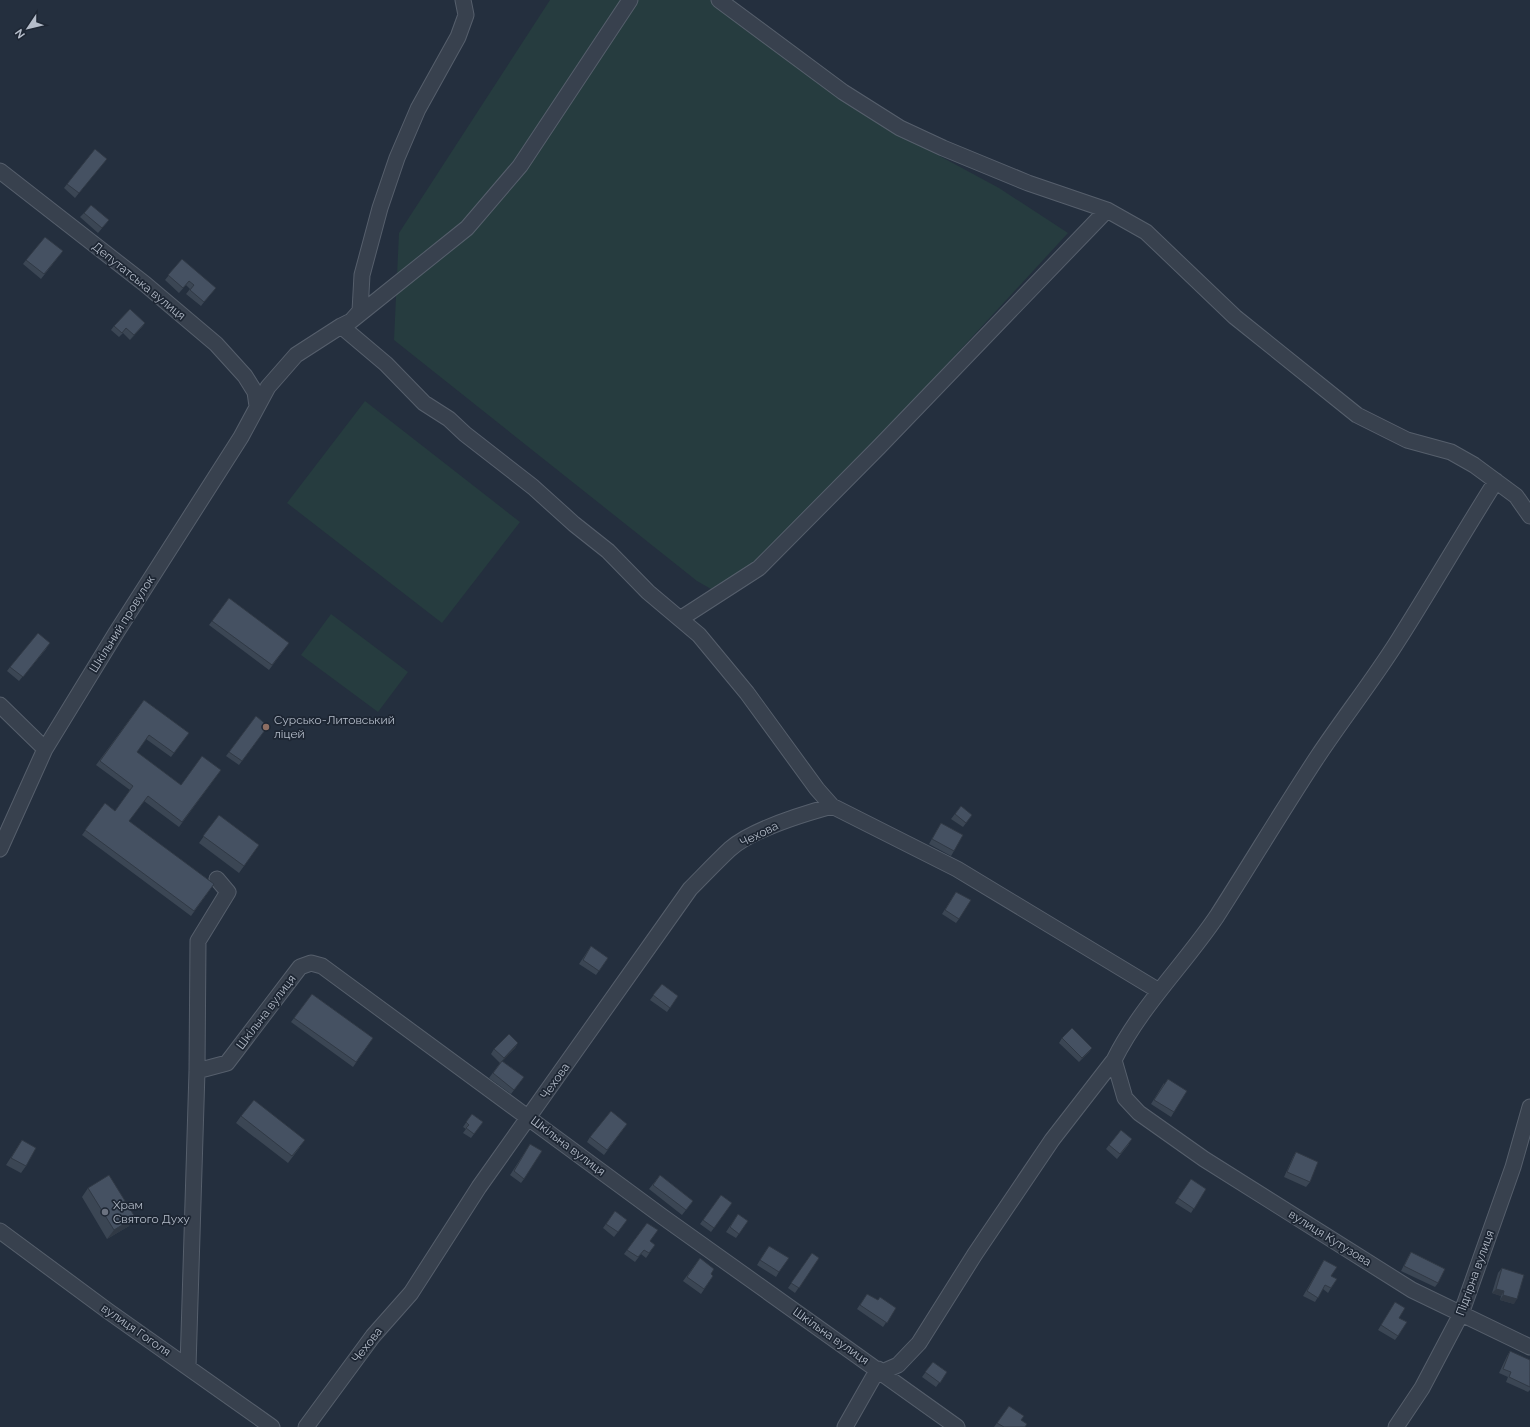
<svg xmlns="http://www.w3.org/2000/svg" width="1530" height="1427" font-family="Raleway,sans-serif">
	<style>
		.green { fill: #263c3f }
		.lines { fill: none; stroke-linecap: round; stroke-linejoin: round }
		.minor-casing { stroke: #565f6c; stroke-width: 17 }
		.minor { stroke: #38414e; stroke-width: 15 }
		.wall { fill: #3b4654 }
		.shaded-wall { fill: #303945 }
		.building { fill: #455162; stroke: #303945 }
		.education-dot { fill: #8d6e63; stroke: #1d2633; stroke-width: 1.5 }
		.worship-dot { fill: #6b7280; stroke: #1d2633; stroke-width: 1.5 }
		.labels { text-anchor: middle; stroke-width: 3.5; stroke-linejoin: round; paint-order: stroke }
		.street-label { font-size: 12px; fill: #b4bcc9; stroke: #1d2633 }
		.poi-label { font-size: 12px; fill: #b4bcc9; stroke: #1d2633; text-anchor: start }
	</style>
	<rect width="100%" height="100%" fill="#242f3e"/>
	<path class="green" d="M550,0H712L897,133L999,188L1068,233L868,450L753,565L711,589L697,581L394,340L399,233Z
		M365,401L520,522L442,623L287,503Z
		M331,614L408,672L378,712L301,655Z"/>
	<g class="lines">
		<defs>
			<path id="minor" d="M719,0L843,92L900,128L943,148L1028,183L1107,210L1146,232L1235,317L1357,415L1407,440L1451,452L1474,465L1516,496L1530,516
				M0,171L145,284L216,344L245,376L255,392L257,406
				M353,319L360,311L362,275L380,208L397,158L418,109L458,37L466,15L463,0
				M341,326L351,321L467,228L520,166L630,0
				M1496,481C1463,533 1432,587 1399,639C1374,679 1344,717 1318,756C1283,809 1251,863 1217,916C1184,965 1141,1006 1114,1060L1125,1098L1139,1113L1204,1159L1412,1290L1530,1347
				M680,619L759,568L879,447L1107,210
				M0,705L45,749
				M0,849L45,749L116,633L241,437L268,387L296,355L341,326L386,364L424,403L449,419L465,434L533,487L574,524L608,551L648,592L699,635L747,693L817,789L832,806L957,869L1159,991
				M197,1071L227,1063L300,967L311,963L322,966L663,1217L957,1427
				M0,1231L108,1311L272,1427
				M188,1367L197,1071L198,941L228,892L217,879
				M882,1372L898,1365L919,1343L975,1254L1052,1140L1114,1060
				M306,1427L373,1336L411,1293L479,1187L690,889C703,876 716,862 730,849C753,829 803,814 832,806
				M845,1427L878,1369
				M1396,1427L1422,1388L1461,1314L1513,1167L1530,1107"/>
		</defs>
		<use href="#minor" class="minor-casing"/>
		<use href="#minor" class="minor"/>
	</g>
	<path class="wall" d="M103,163L75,198L64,188L67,184Z
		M84,213L109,220L98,233L80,217Z
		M63,251L41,279L23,264L26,260Z
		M182,259L212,292L201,306L186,294L190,289L186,285L179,293L165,280Z
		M145,323L142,327L130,340L123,333L119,337L111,330L114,326Z
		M229,598L289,643L269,670L209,625Z
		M47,648L19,681L7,671L10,667Z
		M144,700L189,733L171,757L146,739L137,752L181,785L221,770L179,827L144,801L129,821L214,884L191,916L82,835L105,803L115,811L130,790L96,765Z
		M256,716L268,726L239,765L226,756Z
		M961,806L972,815L963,827L951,819Z
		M219,815L259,845L239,873L199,843Z
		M941,823L954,851L951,856L929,844Z
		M956,892L959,919L956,923L942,914Z
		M591,946L608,958L596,975L579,964Z
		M662,984L678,996L667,1012L650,1000Z
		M312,994L373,1038L353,1067L291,1022Z
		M1062,1038L1092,1048L1089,1052L1079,1062L1059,1043Z
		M518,1043L515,1048L502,1061L524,1077L511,1094L489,1078L500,1063L491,1054L494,1049Z
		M1164,1083L1174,1112L1171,1117L1151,1104Z
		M472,1114L483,1122L471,1138L463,1133L466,1129L463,1127Z
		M241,1116L300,1147L288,1163L236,1123Z
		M627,1124L604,1155L587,1142L590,1137Z
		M22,1140L26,1166L21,1173L6,1165Z
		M1129,1144L1117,1159L1106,1149L1109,1145Z
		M527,1149L524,1179L521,1183L510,1175Z
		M1296,1152L1310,1182L1306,1187L1284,1177L1293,1157Z
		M660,1175L693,1201L682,1215L649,1189Z
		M1191,1179L1206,1189L1191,1213L1175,1203Z
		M88,1188L129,1226L107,1239L82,1197Z
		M721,1195L732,1203L711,1232L700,1224Z
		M615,1211L627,1220L614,1237L603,1228Z
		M738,1214L748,1221L736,1238L726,1232Z
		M647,1223L650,1241L655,1245L646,1258L641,1254L635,1262L624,1254Z
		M766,1250L779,1272L776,1277L757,1265Z
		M1411,1252L1438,1283L1435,1287L1401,1271L1408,1257Z
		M812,1253L819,1258L795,1293L788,1288Z
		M700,1258L711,1274L713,1276L701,1294L683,1281Z
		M1324,1260L1331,1276V1288L1328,1293L1323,1289L1315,1302L1303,1296Z
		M1502,1268L1514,1304L1500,1300L1501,1296L1492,1293L1498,1273Z
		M867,1294L878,1300L896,1308L883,1327L857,1309Z
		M1395,1302L1399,1318L1398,1336L1395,1340L1378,1330Z
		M1510,1351L1530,1360V1390L1528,1392L1506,1382L1508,1377L1499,1373L1507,1356Z
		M933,1362L947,1372L936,1387L922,1377Z
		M1009,1406L1021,1420L1025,1427H994Z"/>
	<path class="shaded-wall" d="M107,159L103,163L75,198L79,193Z
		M145,323L142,327L130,340L134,335Z
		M518,1043L515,1048L501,1063L504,1058Z
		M1092,1048L1089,1052L1079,1062L1082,1058Z
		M135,1217L129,1226L107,1239L114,1230Z
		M1496,1289L1504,1291L1501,1296L1492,1293Z
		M1503,1295L1517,1299L1514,1304L1500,1300Z"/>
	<path class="building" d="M95,149L107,159L79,193L67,184Z
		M91,205L109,220L102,228L84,213Z
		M45,237L63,251L44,274L26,260Z
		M182,259L216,288L204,302L190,290L194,285L189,281L183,288L168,275Z
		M130,309L145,323L134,335L126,328L122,333L114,326Z
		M229,598L289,643L272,665L212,621Z
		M38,633L50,643L23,677L10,667Z
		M144,700L189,733L174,753L149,735L137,752L181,785L202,756L221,770L182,822L148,796L129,821L214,884L194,911L85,830L105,803L115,811L133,786L100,761Z
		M256,716L268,726L242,761L229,752Z
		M961,806L972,815L966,823L955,814Z
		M219,815L259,845L244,866L203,836Z
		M941,823L963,835L954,851L932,839Z
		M956,892L971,900L959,919L945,910Z
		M591,946L608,958L599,971L583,960Z
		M662,984L678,996L670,1008L653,995Z
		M312,994L373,1038L356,1062L294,1018Z
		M1072,1028L1092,1048L1082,1058L1062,1038Z
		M509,1034L518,1043L504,1058L494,1049Z
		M502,1061L524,1077L514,1090L493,1073Z
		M1168,1079L1187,1091L1174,1112L1154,1100Z
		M254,1100L305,1140L292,1156L241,1116Z
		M611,1111L627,1124L607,1150L590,1137Z
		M472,1114L483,1122L474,1134L466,1128L469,1125L466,1122Z
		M1121,1130L1132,1139L1120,1154L1109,1145Z
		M22,1140L36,1148L26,1166L11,1158Z
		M530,1144L542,1151L524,1179L514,1171Z
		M1296,1152L1318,1162L1310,1182L1287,1172Z
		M109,1175L135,1217L114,1230L88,1188Z
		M660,1175L693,1201L686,1210L653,1185Z
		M1191,1179L1206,1189L1194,1209L1178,1198Z
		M721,1195L732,1203L714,1228L703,1220Z
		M615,1211L627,1220L618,1232L606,1224Z
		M738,1214L748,1221L739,1234L730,1227Z
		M647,1223L658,1230L650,1241L655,1245L649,1253L644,1250L638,1257L627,1250Z
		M769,1246L789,1258L779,1272L760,1260Z
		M1411,1252L1445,1269L1438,1283L1404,1266Z
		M812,1253L819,1258L799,1288L791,1283Z
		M700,1258L714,1269L711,1274L713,1276L704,1289L687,1277Z
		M1324,1260L1337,1267L1331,1276L1337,1279L1331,1288L1325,1285L1318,1298L1307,1291Z
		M1502,1268L1524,1275L1517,1299L1503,1295L1504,1291L1496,1289Z
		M867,1294L878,1300L880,1297L896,1308L887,1323L860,1305Z
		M1395,1302L1405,1308L1399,1318L1407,1322L1398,1336L1381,1325Z
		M1510,1351L1530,1360V1387L1509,1377L1511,1372L1503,1369Z
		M933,1362L947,1372L940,1383L925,1372Z
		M1009,1406L1024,1416L1021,1420L1027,1424L1025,1427H1004L997,1423Z"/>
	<circle class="education-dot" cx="266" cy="727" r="4"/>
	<circle class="worship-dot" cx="105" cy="1212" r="4"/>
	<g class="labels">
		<g class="street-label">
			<text transform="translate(139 281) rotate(39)" y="4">Депутатська вулиця</text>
			<text transform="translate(122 624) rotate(-58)" y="4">Шкільний провулок</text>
			<text transform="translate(759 834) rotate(-27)" y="4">Чехова</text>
			<text transform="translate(266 1012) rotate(-53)" y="4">Шкільна вулиця</text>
			<text transform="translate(555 1081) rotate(-55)" y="4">Чехова</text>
			<text transform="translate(568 1146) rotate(37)" y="4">Шкільна вулиця</text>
			<text transform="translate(1330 1238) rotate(32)" y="4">вулиця Кутузова</text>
			<text transform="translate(1475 1273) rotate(-70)" y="4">Підгірна вулиця</text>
			<text transform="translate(136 1330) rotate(35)" y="4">вулиця Гоголя</text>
			<text transform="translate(831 1336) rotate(35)" y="4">Шкільна вулиця</text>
			<text transform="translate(367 1345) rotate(-52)" y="4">Чехова</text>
		</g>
		<g class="poi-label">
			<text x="274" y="724">Сурсько-Литовський<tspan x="274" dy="14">ліцей</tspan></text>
			<text x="113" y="1209">Храм<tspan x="113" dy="14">Святого Духу</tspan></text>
		</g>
	</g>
	<g transform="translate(28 28) rotate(235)" stroke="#1d2633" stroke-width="3" paint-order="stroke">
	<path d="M0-3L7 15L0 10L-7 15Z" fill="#b4bcc9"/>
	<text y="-6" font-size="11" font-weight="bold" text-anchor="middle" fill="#b4bcc9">N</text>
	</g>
</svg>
